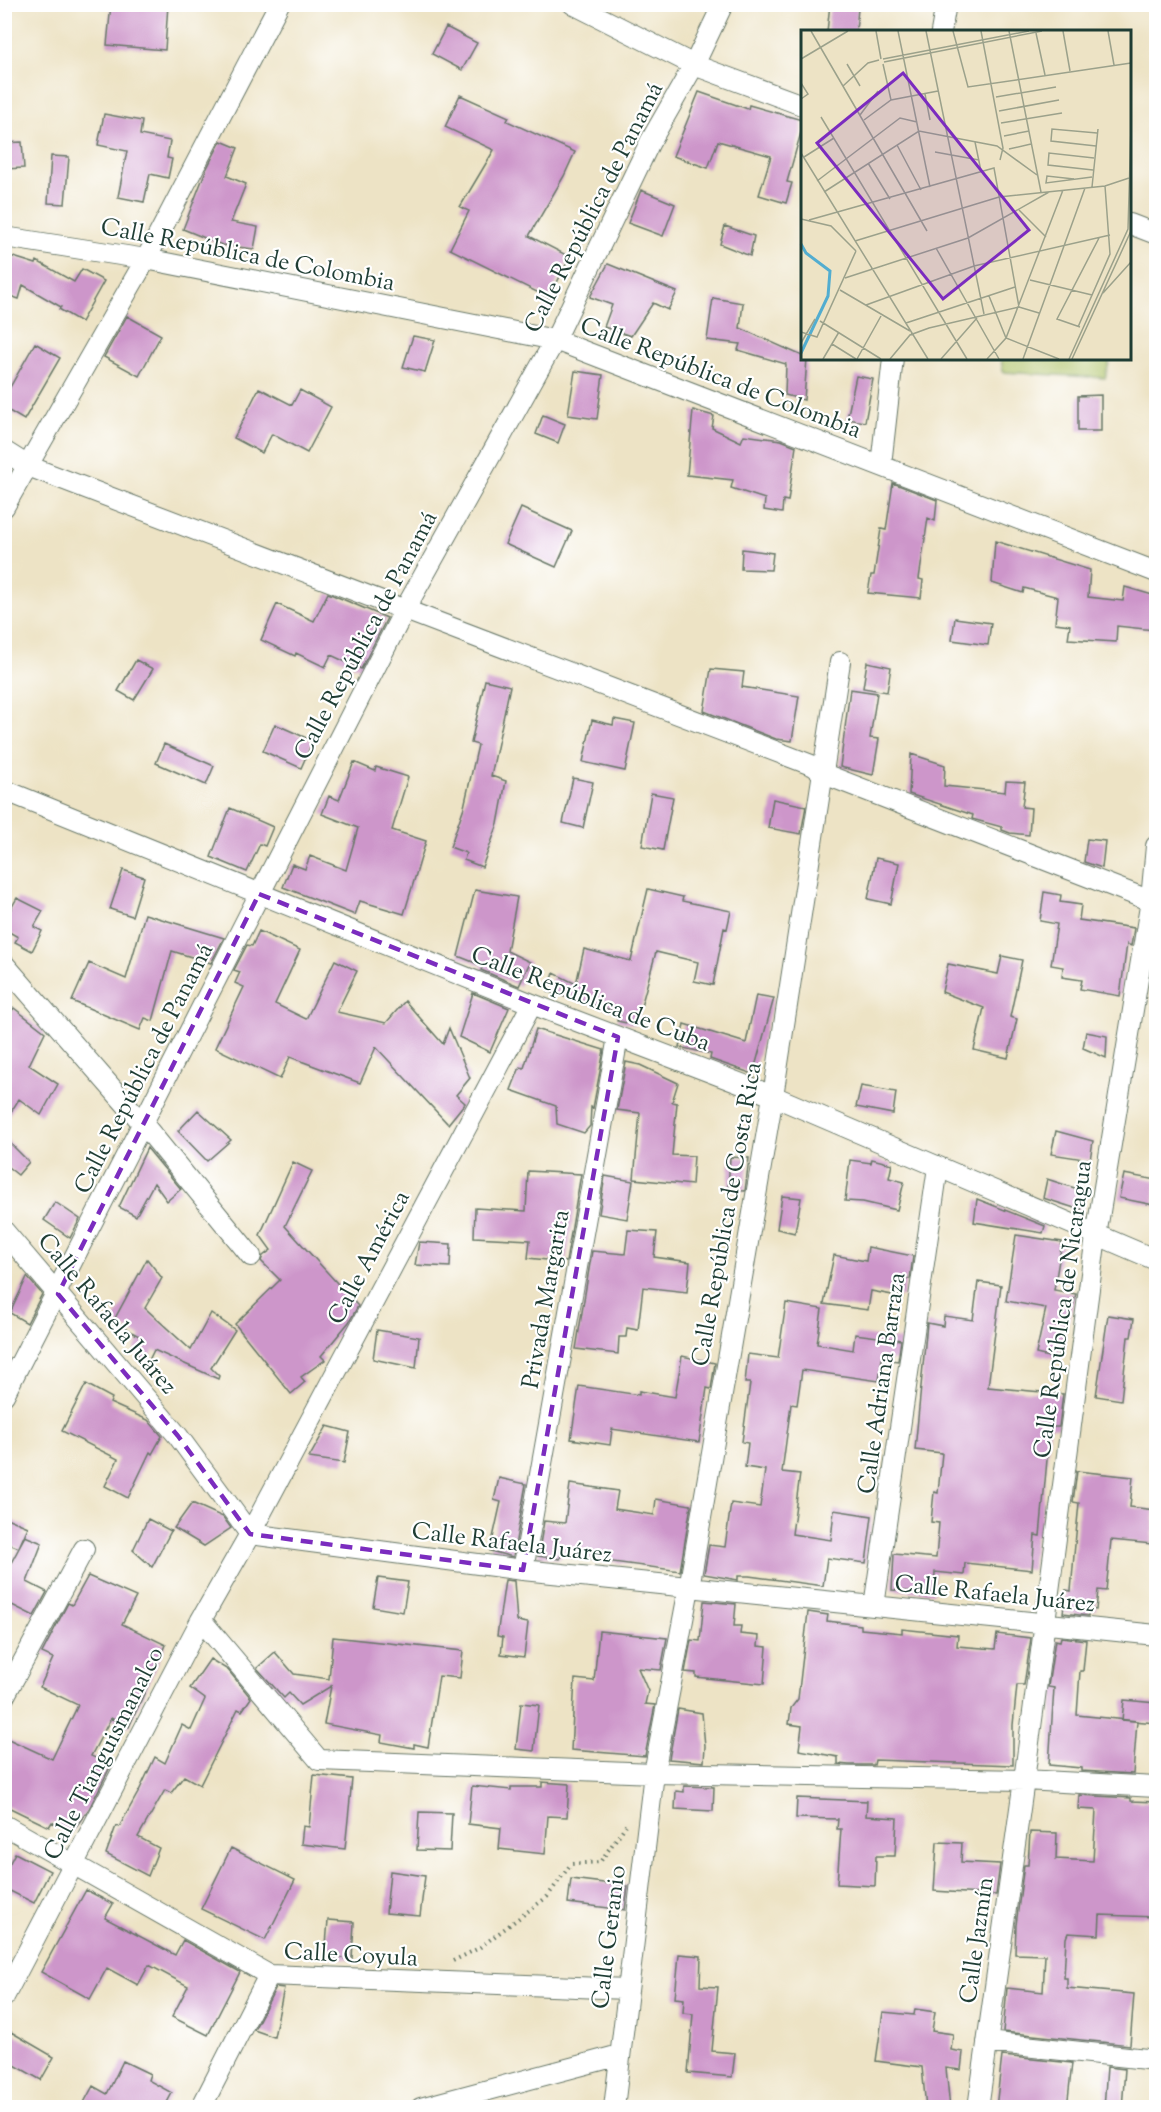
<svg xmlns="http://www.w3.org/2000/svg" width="1161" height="2112" font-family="'Sorts Mill Goudy',serif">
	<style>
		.green { fill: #aec266; stroke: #66804d; stroke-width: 1.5 }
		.building { fill: #cd96ca }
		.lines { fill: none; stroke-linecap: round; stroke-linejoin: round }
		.street-casing { stroke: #677767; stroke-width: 22 }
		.path { stroke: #677767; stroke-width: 4; stroke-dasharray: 1.5 4.5; stroke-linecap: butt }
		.street { stroke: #fff; stroke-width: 20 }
		.marked { fill: none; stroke: #7b2cbf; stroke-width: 4.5; stroke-dasharray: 12 8; stroke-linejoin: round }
		.labels { text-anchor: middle; stroke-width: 4.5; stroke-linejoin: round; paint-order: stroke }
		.street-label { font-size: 24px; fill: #1f3d34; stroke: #fff }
		.inset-river { fill: none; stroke: #52add0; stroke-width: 3 }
		.inset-road { fill: none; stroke: #9ba18b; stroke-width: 1.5 }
		.view { fill: #7b2cbf; fill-opacity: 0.15; stroke: #7b2cbf; stroke-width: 3 }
		.inset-edge { fill: none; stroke: #1f3d34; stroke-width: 3 }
	</style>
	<rect width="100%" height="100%" fill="#fff"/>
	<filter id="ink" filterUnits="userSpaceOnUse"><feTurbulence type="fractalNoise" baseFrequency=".0167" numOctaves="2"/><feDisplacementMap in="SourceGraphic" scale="12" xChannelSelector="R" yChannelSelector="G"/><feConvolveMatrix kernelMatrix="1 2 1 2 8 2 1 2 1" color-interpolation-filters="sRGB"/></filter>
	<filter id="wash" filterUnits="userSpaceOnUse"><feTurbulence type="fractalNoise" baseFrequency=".008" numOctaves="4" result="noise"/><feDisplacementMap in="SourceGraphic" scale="24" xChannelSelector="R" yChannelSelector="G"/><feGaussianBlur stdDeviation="1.35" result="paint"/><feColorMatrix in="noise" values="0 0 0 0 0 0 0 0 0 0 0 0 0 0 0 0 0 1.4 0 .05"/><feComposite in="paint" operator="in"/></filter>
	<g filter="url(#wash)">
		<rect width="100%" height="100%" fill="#ede3c5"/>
		<path class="green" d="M1001,359V358L1110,359L1105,378L1003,372Z"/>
		<g id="blocks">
			<path class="building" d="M111,4H168L165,50L107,45Z
				M830,4L858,8L856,32H827Z
				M446,27L477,43L462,70L432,54Z
				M699,92L748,109L749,105L802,120V129L787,182L792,183L786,203L759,195L771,156L718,141L708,168L673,156Z
				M460,95L509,117L507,121L575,152L564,176L529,236L570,257L549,298L450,249L469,211L460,207L494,150L445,127Z
				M104,114L142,121L140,135L170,141L167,158L172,159L168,178L150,174L144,202L118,197L127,151L98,145Z
				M221,141L238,148L227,176L246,184L231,222L258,227L254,249L222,245L183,229L206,170Z
				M22,142L24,168L4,169V143Z
				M51,156L69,157L65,204L48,203Z
				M641,190L675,204L663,236L628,223Z
				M725,226L754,236L750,256L720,244Z
				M4,254L36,264L37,261L74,282L82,269L104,281L81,322L59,309L61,307L23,285L19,299L4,294Z
				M608,264L677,292L668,310L653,303L631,336L604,327L612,305L590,297Z
				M713,298L743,303L740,328L807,358L804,400L785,395L786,364L738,350L740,344L707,340Z
				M127,316L161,335L139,376L104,357Z
				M413,336L435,340L425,372L403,367Z
				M35,343L60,358L24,420L4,408V398Z
				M575,371L603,375L597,419L568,415Z
				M856,376L873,379L865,422L847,419Z
				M259,388L292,405L300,390L331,407L307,453L272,434L262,453L234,438Z
				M1101,395V431H1078V396Z
				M693,410L714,416L712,428L741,442L744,435L781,440L796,446L788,501L783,500L782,513L764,510L765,499L731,488L733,480L687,475Z
				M543,415L565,424L558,443L536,434Z
				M893,483L937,500L935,521L928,518L919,579L923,580L921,598L868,593L871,575H874L881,529L886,530Z
				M521,508L572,531L556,567L505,544Z
				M995,541L1090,570L1088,597L1123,601L1125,587L1156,596L1154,630L1117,626L1116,642L1068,639L1070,625L1055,623L1058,597L1024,588L1023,593L992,583Z
				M742,549L773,553L771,570L741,569Z
				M328,593L387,618L361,669L331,655L325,667L296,653L295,656L261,640L277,604L314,621Z
				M955,618L991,623L988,645L952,640Z
				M136,660L153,669L134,700L118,691Z
				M867,662L891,667L887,692L863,688Z
				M711,669L744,672L742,687L799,696L792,741L776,739L704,711Z
				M485,680L510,686L491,776L506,781L498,824L482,867L464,860L466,853L450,847L464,807L478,745L471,743Z
				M850,689L877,693L870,738L879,739L873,775L840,767Z
				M614,719L635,723L625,771L583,762L592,720L613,725Z
				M275,724L313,741L301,768L263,751Z
				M164,744L214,766L206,785L156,763Z
				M911,754L945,765L944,786L1005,792L1006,781L1025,782L1022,807L1031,808L1029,835L1010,833L1002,830V827L972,819L973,815L909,794Z
				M354,762L375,771L376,767L408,777L392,830L426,841L404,914L360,901L355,915L283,887L292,864L305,869L310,856L346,870L358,828L322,814L329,796L339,800Z
				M573,778L593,782L583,828L563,823Z
				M651,793L673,797L663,850L642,846Z
				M773,799L806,806L801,834L768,828Z
				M230,808L273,827L265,846L260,844L247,872L211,857Z
				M1087,839L1105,841L1102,868L1084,862Z
				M876,858L899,863L891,904L868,899Z
				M123,870L144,877L132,916L110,909Z
				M648,889L683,897L682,901L731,911L727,929L724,928L713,985L694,981L698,962L656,952L636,1025L617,1021L619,1012L548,992L554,973L576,984L584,949L631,961Z
				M475,890L517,897L507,951L530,962L519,986L481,970L483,966L458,956Z
				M1044,892L1061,895L1060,902L1081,905L1079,920L1134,928L1131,946L1127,944L1120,996L1080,989L1082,980L1062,977L1063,967L1051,965L1057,924L1040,921Z
				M17,898L43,911L34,927L42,931L32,951L15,942L18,937L4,929V921Z
				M145,914L224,938L211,963L172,951L153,1021L145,1018L140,1030L72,1001L89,963L126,979Z
				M259,931L300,950L275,1004L306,1019L335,960L357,971L337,1012L386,1023L405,1001L443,1044L449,1028L470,1078L456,1095L465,1103L448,1124L376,1047L360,1083L290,1057L280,1079L215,1048L244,987L235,983L240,972L234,970L247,945L252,946Z
				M1002,956L1022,960L1010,1017L1017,1019L1008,1058L974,1050L984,1008L942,992L948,964L998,974Z
				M473,993L509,1008L490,1052L459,1037Z
				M756,995L774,998L753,1074L710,1059L711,1054L679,1047L684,1024L746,1043Z
				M14,1008L45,1032L29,1065L58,1084L41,1115L19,1099L4,1123V1020Z
				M536,1029L604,1050L593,1108L591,1107L590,1126L584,1133L557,1124L556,1106L511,1090L520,1067L524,1068Z
				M1086,1032L1107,1036L1106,1058L1083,1048Z
				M626,1062L640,1065L678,1083L672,1102L677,1103L672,1155L694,1156L692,1185L634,1179L640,1113L617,1110Z
				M861,1086L896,1092L893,1114L856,1107Z
				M198,1110L231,1140L207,1161L178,1131Z
				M1056,1131L1093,1141L1090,1160L1051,1154Z
				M4,1137L29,1162L18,1175L4,1164Z
				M147,1148L181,1189L167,1201L154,1183L136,1216L119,1207Z
				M730,1157L749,1158L745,1191L728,1190Z
				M872,1159L892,1164L889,1178L904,1182L897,1210L863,1202L845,1201L850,1160L871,1163Z
				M293,1162L312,1171L285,1226L358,1306L349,1322L321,1356L325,1360L301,1377L305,1382L291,1394L235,1324L280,1280L261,1261L263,1256L271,1250L260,1235Z
				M528,1171L581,1174L566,1262L528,1258L530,1240L474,1237L475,1208L526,1211Z
				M1124,1174L1156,1180L1154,1205L1119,1198Z
				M605,1176L633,1181L627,1219L599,1214Z
				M1047,1179L1087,1192L1081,1210L1043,1198Z
				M782,1196L801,1198L795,1233L777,1229Z
				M977,1199L1045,1226L1043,1233L974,1222Z
				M55,1202L80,1219L70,1238L44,1220Z
				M628,1230L657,1232L654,1257L690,1262L687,1292L643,1287L638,1330L627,1328L626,1337H619L618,1354L576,1349L592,1251L625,1254Z
				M1016,1235L1062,1242L1054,1290L1076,1294L1057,1359L1036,1354L1046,1308L1006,1301Z
				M419,1242L451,1244L450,1267L415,1265Z
				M868,1247L913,1256L910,1279L906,1278L903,1297L871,1291L868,1310L824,1304L834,1255L866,1261Z
				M147,1259L162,1278L145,1308L191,1350L211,1313L235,1330L211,1368L219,1376L218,1379L154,1350L146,1366L134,1349L141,1337L113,1322Z
				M27,1277L42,1294L27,1323L10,1313Z
				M978,1282L1001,1285L988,1387L1063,1394L1059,1427H1050L1040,1536L1035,1535L1032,1570L965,1563L964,1575L935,1572L934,1593L892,1590L894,1554L936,1558L939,1523L931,1522L934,1492L938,1493L942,1453L915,1450L927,1323L943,1326L944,1316L973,1320Z
				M786,1303L822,1309L817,1344L853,1350L855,1334L901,1340L898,1361L882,1359L879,1381L802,1370L797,1405L791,1404L782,1472L800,1474L792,1534L831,1540L834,1510L872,1516L866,1563L827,1558L823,1586L749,1576H738V1580L704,1574L709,1545L725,1547L731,1503L760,1507L765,1470L745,1467L748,1443L742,1442L750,1383H745L748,1354L778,1358Z
				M1108,1315L1134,1319L1131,1337H1128L1121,1400L1096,1396Z
				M377,1330L419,1337L416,1368L373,1359Z
				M682,1356L715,1363L711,1389L707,1388L699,1442L612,1429L610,1445L571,1439L579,1386L639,1395V1391L675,1397Z
				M86,1384L112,1398L110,1403L148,1420L162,1436L152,1454L150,1452L128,1498L105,1486L118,1459L62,1431Z
				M327,1426L350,1432L344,1463L309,1458Z
				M1077,1471L1133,1477L1130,1507L1155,1510L1152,1544L1111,1540L1106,1591L1098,1590L1096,1610L1089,1609L1088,1616L1063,1613L1066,1590L1071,1591L1074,1555L1079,1503L1073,1502Z
				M499,1478L526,1484L513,1557L490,1551L501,1502L494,1500Z
				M570,1484L618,1491L615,1509L654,1515L656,1499L691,1505L680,1571L561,1555L560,1559L538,1556L544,1521L565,1523Z
				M192,1503L223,1517L231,1528L204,1546L174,1528Z
				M4,1517L28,1527L19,1547L25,1536L42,1543L27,1582L47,1592L34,1616L4,1601V1576L19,1548L4,1542Z
				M148,1519L171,1531L152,1567L133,1550Z
				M88,1576L136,1597L122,1624L166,1645L129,1727L111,1718L91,1756L111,1765L89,1809L71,1833L52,1822L49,1827L4,1805V1737L52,1759L78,1705L40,1687L53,1658L42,1653L68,1603L72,1605Z
				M378,1578L408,1582L403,1612L373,1607Z
				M505,1580L514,1581L517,1621L528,1623L524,1657L501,1654L503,1637L497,1636Z
				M704,1601L736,1604L734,1626H741L740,1634L759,1636L758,1646L767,1647L764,1684L696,1677V1673L685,1672L691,1640L700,1641Z
				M808,1612L828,1615L827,1621L861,1625V1629L902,1633V1629L958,1635L957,1646L995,1649L997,1634L1031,1638L1024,1685H1017L1013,1725V1765L875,1760L874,1765H849L838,1764V1757L799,1750L802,1726L789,1724L791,1708L798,1699Z
				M599,1631L667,1638L661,1670L638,1668L648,1691L645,1704L655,1705L645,1756L571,1750L575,1679L594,1681Z
				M333,1637L463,1651L460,1678L439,1676L428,1747L414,1744V1748L381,1742L382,1735L324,1724L331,1686L300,1705L289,1693L284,1698L257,1668L275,1652L294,1674L329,1679Z
				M1061,1637L1086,1640L1083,1671H1080L1077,1715L1137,1721L1133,1774L1081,1771V1768L1049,1765L1054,1688L1048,1687L1055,1640L1060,1641Z
				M210,1659L228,1670L251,1698L242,1711L238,1709L200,1785L184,1776L171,1793L165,1790L138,1837L159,1848L148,1876L106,1854L116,1826L119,1827L139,1791L155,1757L165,1763L182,1725L191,1730L205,1699L190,1688Z
				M1124,1700L1156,1703V1723L1122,1720Z
				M521,1703L539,1705L534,1751L516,1749Z
				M678,1709L702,1713L705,1746L704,1762L669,1759Z
				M314,1775L352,1779L345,1849L301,1844L303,1826L309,1827Z
				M542,1782L569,1784L567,1817L548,1816L545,1854L499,1849L501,1828L468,1824L472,1786L511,1790V1787H542Z
				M684,1786L714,1787L713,1811L675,1809L676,1791L684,1792Z
				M1079,1795L1131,1798V1801L1156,1802V1917L1100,1915L1099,1935L1068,1933L1066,1938L1064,1978H1067V1988L1134,1994L1130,2045L1003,2032L1007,1988L1043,1992L1045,1955L1015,1954L1016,1925L1024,1865H1028L1030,1832L1057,1833L1056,1859L1093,1861L1096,1810L1078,1809Z
				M797,1798L867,1801L866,1816L897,1818L895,1856H876L875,1886L837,1884L841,1829H837L838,1819L796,1818Z
				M419,1812L452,1813L450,1851L417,1850Z
				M937,1842L962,1843L961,1862L1000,1864L996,1895L934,1891Z
				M231,1848L295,1880L265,1940L201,1909Z
				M15,1853L50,1871L34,1903L4,1888V1874Z
				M390,1871L425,1876L420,1916L386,1913Z
				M571,1879L628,1886L625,1910L568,1903Z
				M86,1890L113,1904L105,1918L175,1955L183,1940L240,1972L208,2035L172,2017L188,1986L149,1965L138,1985L107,1968L90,1999L41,1972Z
				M328,1920L354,1922L352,1959L325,1957Z
				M679,1954L701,1956L700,1986L718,1987L712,2051L735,2053L732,2077L688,2073L693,2014L683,2013L684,1999L675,1998Z
				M276,1987L284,1988L274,2037L254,2030Z
				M915,2009L935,2012L932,2031L953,2034L951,2050L963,2052L961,2070L946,2068L950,2108H926L922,2067L876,2061L883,2012L914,2015Z
				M11,2032L54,2057L41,2080L4,2059V2042Z
				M1002,2056L1072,2063L1067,2108H996Z
				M123,2061L150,2074L148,2080L172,2093L164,2108H81L93,2086L107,2094Z
				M1107,2067L1125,2069L1122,2108H1104Z"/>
		</g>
	</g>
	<g filter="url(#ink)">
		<use href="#blocks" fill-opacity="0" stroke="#677767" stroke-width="1.5"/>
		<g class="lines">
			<defs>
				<path id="street" d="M573,4L694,65L802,105
					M941,32L946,4
					M1130,224L1156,234
					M4,237L146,259L555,340L1156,572
					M4,451L28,466L814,766L824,774L1156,903
					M881,465L893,358
					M4,507L146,259L279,4
					M4,790L532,1004L773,1096L1156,1260
					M4,964L144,1125L251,1256
					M4,1231L178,1436L250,1534L523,1570L1156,1635
					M4,1395L404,611L555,340L650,142L694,65L723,4
					M523,1570L618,1037
					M874,1606L938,1167
					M201,1620L319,1760L654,1773L1024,1780L1156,1787
					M4,1697L84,1549
					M4,1825L269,1975L627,1989
					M4,1997L201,1620L250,1534L532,1004
					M987,2042L1156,2060
					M201,2108L269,1975
					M421,2108L620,2055
					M614,2108L654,1773L689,1588L773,1096L840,662
					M978,2108L1024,1780L1096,1236L1151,900L1156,846"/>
			</defs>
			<use href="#street" class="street-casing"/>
			<path class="path" d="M453,1961L479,1948L547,1897L571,1864L600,1862L626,1825"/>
			<use href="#street" class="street"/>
		</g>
	</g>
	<path class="marked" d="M259,894L618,1037L523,1570L250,1534L178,1436L58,1294Z"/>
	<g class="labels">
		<g class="street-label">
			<text transform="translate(593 207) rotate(-63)" y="8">Calle República de Panamá</text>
			<text transform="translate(248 254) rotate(11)" y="8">Calle República de Colombia</text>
			<text transform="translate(721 377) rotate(21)" y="8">Calle República de Colombia</text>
			<text transform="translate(365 635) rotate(-62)" y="8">Calle República de Panamá</text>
			<text transform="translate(591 998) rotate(21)" y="8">Calle República de Cuba</text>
			<text transform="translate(143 1068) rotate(-63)" y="8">Calle República de Panamá</text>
			<text transform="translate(726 1214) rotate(-80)" y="8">Calle República de Costa Rica</text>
			<text transform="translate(368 1257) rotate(-62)" y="8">Calle América</text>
			<text transform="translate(545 1299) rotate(-80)" y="8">Privada Margarita</text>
			<text transform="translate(1062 1309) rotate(-82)" y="8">Calle República de Nicaragua</text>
			<text transform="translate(108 1313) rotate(50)" y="8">Calle Rafaela Juárez</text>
			<text transform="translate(881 1383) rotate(-82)" y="8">Calle Adriana Barraza</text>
			<text transform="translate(512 1542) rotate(7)" y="8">Calle Rafaela Juárez</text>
			<text transform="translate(995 1593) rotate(6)" y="8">Calle Rafaela Juárez</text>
			<text transform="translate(103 1753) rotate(-63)" y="8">Calle Tianguismanalco</text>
			<text transform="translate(608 1937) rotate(-83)" y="8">Calle Geranio</text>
			<text transform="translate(976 1940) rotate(-82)" y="8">Calle Jazmín</text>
			<text transform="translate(351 1954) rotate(3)" y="8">Calle Coyula</text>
		</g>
	</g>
	<g transform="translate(801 30)">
		<rect width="330" height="330" fill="#ede3c5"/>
		<path class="inset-river" d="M0,214L5,223L29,241L27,266L0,323"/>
		<path class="inset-road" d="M10,1L126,201M75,1L80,29M97,1L129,157M125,1L183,284M152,1L167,57L330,33M180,1L202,118L199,130M208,1L240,162M262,1L269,41M307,1L313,35M235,3L244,45M0,29L47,1M82,29L228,1M83,32L241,1M46,34L59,56M82,34L90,70M0,53L7,64L0,69M42,56L67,33L78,30M124,64L129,90M195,67L255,57M198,81L258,70M59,85L77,61M20,87L166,329M63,90L90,70L137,61M200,93L261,83M203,106L228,101M174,112L180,141M96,115L120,160M295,116L250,111L251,99L296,103M208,119L230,114M134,122L178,130M0,123L127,329M3,127L33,108M67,133L89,169M292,140L247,135L248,123L293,128M273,149L246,146L245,153L291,147M16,151L99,88L116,92M291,157L297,99M23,162L118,101L196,116L236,145M218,180L245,207M0,189L30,196L55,221M8,190L193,138L218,277M54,211L198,167L304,156L328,148M135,218L198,329M44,248L167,208L248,162M229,250L291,265M39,260L109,301M302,263L330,232M188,266L205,308L258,329M65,275L173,236L309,205M19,291L80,329M105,293L214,257M277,297L309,224L304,156M279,297L256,289L298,208M0,302L16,307L55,221M0,313L14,289M31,314L55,329M22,329L38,302M56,329L80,286M89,329L109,305L128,298L218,277L238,283M140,329L176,288M186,329L205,308L262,160M222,329L284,158M268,329L327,199L330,96M271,329L330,201"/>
		<path class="view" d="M102,43L228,200L142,269L16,113Z"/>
		<rect width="330" height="330" class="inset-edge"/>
	</g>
	<rect width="1161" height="2112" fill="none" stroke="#fff" stroke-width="24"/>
</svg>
